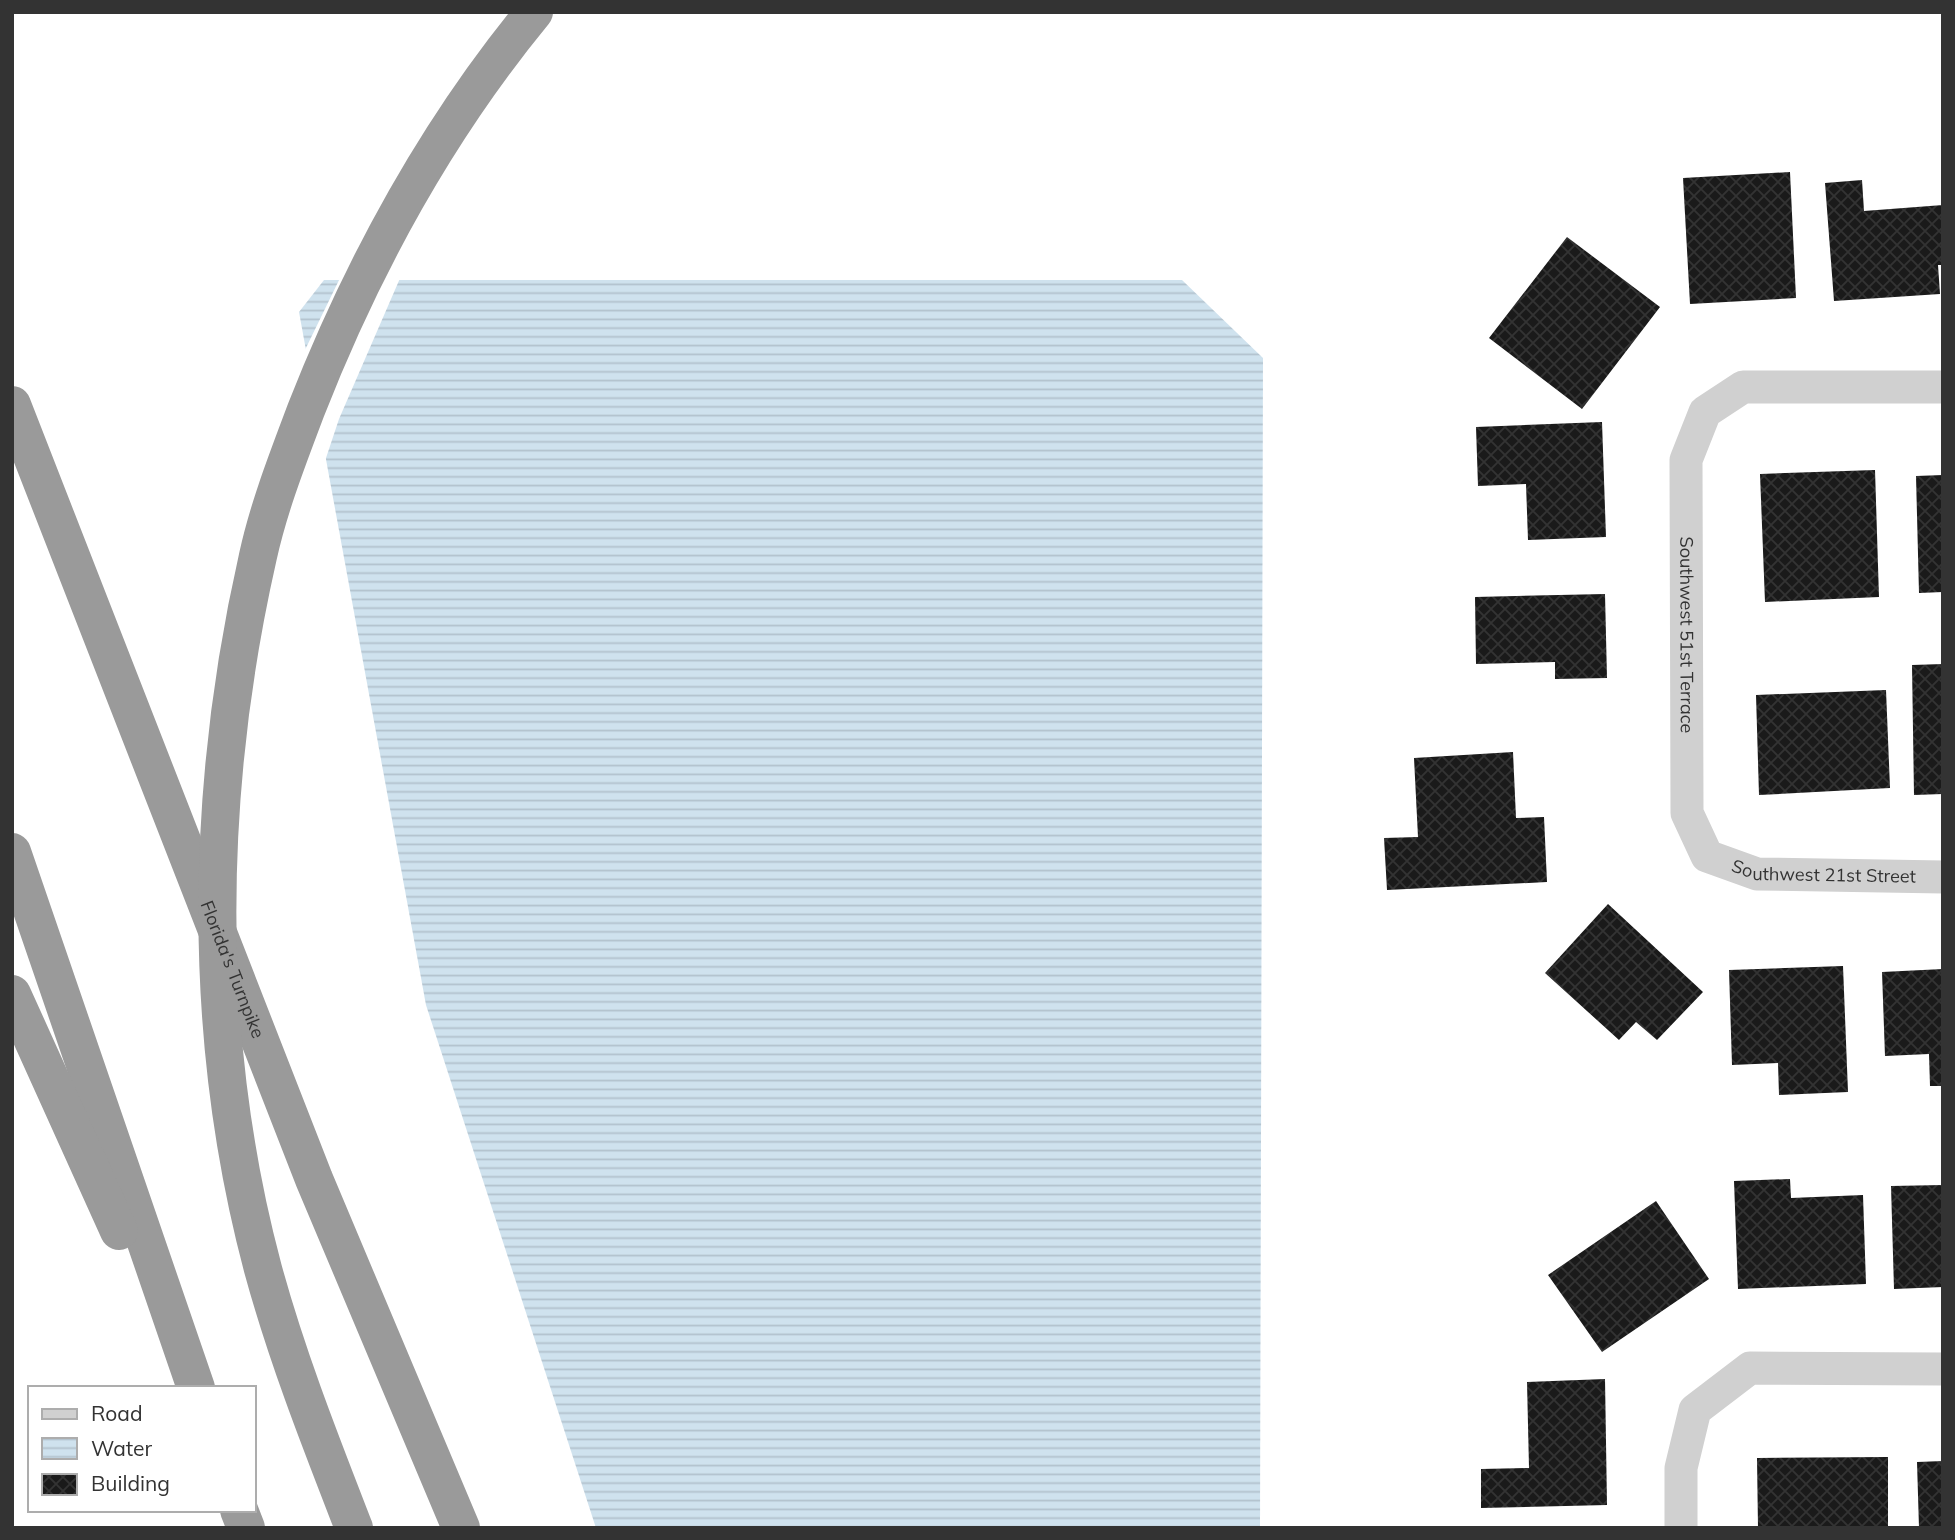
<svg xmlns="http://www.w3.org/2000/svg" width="1955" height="1540" font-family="Mulish,sans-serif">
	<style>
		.water { fill: url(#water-rules) }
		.pier { fill: #fff }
		.building { fill: url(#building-cross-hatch) }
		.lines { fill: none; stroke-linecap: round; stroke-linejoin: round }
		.minor { stroke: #d0d0d0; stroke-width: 33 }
		.motorway { stroke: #9a9a9a; stroke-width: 38 }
		.motorway-bridge { stroke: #9a9a9a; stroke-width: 38 }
		.labels { text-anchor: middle; stroke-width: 7; stroke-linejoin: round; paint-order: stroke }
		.street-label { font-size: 18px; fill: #333; stroke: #fff }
	</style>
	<defs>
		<pattern id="water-rules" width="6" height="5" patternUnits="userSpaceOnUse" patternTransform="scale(1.75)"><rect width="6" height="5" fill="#cfe2ee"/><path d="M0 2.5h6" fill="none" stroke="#b2c2cd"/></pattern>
		<pattern id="building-cross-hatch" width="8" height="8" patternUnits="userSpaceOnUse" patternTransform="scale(1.75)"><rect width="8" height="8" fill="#1a1a1a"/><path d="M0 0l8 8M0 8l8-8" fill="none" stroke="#333"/></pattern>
	</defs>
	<rect width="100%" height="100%" fill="#fff"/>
	<path class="water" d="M324,280H1182L1263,358L1260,1528H596L426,1005L299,312Z"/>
	<path class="pier" d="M341,276H401L339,419L324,464L303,354Z"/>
	<path class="building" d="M1790,172L1796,298L1690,304L1683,178Z
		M1862,180L1864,211L1943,205V265H1938L1940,294L1834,301L1825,183Z
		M1567,237L1660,307L1582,409L1489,338Z
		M1602,422L1606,537L1528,540L1526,484L1478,486L1476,427Z
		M1875,470L1879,597L1765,602L1760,474Z
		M1943,475V592L1919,593L1916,476Z
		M1605,594L1607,678L1555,679V662L1476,664L1475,597Z
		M1943,664V794L1914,795L1912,665Z
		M1886,690L1890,788L1759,795L1756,695Z
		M1513,752L1516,818L1544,817L1547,882L1387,890L1384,838L1418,837L1414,758Z
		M1608,904L1703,992L1657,1040L1636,1022L1619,1040L1545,973Z
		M1843,966L1848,1092L1779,1095L1778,1063L1732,1065L1729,970Z
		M1943,969V1086H1930L1929,1054L1885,1056L1882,972Z
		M1790,1179L1791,1198L1863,1195L1866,1284L1738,1289L1734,1181Z
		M1943,1185V1287L1894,1289L1891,1186Z
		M1656,1201L1709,1279L1602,1352L1548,1275Z
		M1605,1379L1607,1505L1481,1508V1469L1529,1468L1527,1382Z
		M1888,1457V1528H1758L1757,1458Z
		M1943,1461V1528H1919L1917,1462Z"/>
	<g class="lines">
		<g class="minor">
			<path id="s1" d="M1943,387H1743L1705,412L1686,460L1687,813L1707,856L1757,874L1943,877"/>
			<path d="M1681,1528V1468L1695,1410L1750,1368L1943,1369"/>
		</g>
		<g class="motorway">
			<path id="s2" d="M12,405L314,1179L461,1528"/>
			<path d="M12,852L196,1388"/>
			<path d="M12,994L119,1231"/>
			<path d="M239,1510L246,1528"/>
		</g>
		<path class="motorway-bridge" d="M354,1528C321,1443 287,1357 263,1269C201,1037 205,789 258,556C269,506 288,458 306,410C362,267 436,131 534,12"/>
	</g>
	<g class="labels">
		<g class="street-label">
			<text dy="6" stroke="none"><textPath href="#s1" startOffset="472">Southwest 51st Terrace</textPath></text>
			<text dy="6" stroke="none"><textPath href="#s1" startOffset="817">Southwest 21st Street</textPath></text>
			<text dy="6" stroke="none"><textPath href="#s2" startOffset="606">Florida's Turnpike</textPath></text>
		</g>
	</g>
	<rect width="1955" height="1540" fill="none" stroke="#333333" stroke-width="28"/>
	<rect x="28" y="1386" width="228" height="126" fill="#ffffff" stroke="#adadad" stroke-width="2"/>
	<rect x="42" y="1409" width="35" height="10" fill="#d0d0d0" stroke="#adadad" stroke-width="2"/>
	<text x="91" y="1421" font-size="21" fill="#333333">Road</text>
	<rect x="42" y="1438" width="35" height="21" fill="url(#water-rules)" stroke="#adadad" stroke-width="2"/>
	<text x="91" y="1456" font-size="21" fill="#333333">Water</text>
	<rect x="42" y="1474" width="35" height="21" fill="url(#building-cross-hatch)" stroke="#adadad" stroke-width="2"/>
	<text x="91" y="1491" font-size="21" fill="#333333">Building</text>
</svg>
